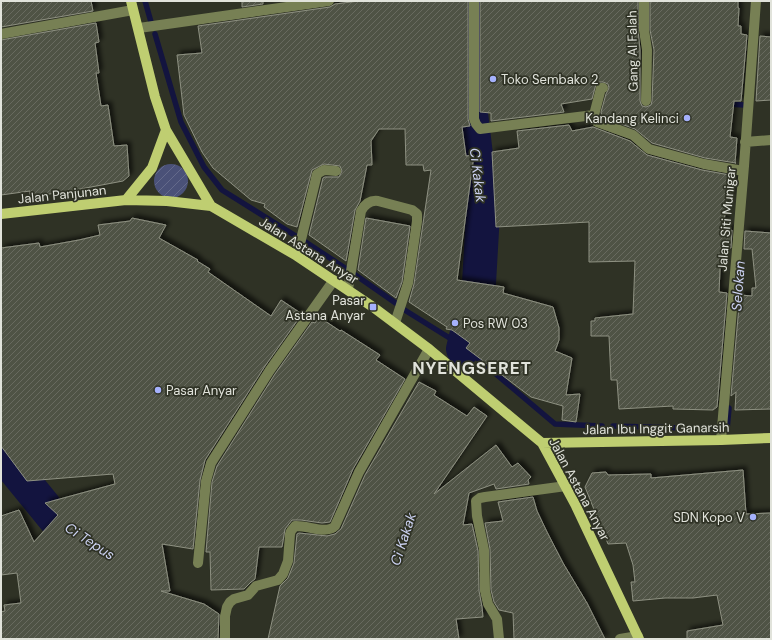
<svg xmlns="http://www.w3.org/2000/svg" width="772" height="640" font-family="'DM Sans',sans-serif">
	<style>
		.garden { fill: url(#garden-furrows) }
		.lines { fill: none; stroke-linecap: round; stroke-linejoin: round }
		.stream { stroke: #13143f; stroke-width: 5.5 }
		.river { stroke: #13143f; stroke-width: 34 }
		.building { fill: url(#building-hatch); stroke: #8e9182; filter: url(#shadow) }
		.minor { stroke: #778054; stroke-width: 10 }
		.major { stroke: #bfce71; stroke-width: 10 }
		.poi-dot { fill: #a5b1fc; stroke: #2f3225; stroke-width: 1.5 }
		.labels { text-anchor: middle; stroke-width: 3.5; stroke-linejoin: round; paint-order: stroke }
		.street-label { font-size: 13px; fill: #e1e3db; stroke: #2f3225 }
		.poi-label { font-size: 13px; fill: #e1e3db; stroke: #2f3225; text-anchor: start }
		.water-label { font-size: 14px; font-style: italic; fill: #ccd2f2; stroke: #2f3225 }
		.district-label { font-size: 17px; font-weight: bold; letter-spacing: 1px; fill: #e1e3db; stroke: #2f3225 }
	</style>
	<defs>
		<pattern id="garden-furrows" width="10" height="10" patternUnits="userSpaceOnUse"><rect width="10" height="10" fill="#4a5178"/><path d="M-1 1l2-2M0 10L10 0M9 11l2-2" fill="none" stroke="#646a8b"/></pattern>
		<pattern id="building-hatch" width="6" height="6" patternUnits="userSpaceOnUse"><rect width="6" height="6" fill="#4f5244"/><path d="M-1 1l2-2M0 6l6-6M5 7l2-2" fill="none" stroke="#686b5e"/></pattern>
		<filter id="shadow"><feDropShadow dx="3.5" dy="-3.5" stdDeviation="2" flood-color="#0009"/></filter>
	</defs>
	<rect width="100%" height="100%" fill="#2f3225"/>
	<path class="garden" d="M154 181a17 17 0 1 1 34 0a17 17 0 1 1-34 0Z"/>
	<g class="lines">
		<path class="stream" d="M145,1L151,22
			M155,34L181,122L204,167L222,190L299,238
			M727,104L745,105
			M304,241L348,270
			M354,274L397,304
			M403,309L464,347L555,424L602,426
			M613,426L718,429
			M725,430H727L729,408"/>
		<path class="river" d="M463,349L479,283L483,213L470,105L469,43L465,1
			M1,453L54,518L93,546"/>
	</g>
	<path class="building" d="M1,1H91L93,11L1,27Z
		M242,1H263V4L242,7Z
		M359,1H468V119L470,126L462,127L466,156L474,155L457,280L504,287L503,293L553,307L559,328V340L555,351L572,358L566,395L580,394L576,422L562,420L563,406L531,397L466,348L470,343L452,330L446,329L447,327L409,302L414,284L431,170L424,171L423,165H406L405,129H379L371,141L372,165H367L360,201L355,210L346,261L309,235L323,178L325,177H339L342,171L340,166L324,164L312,170L297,227L287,224L264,207L265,204L251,200L213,168L202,152L184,115L177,55L202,53L198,26L330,7L335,4Z
		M480,1H638V30L640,50V101L642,106L646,107L651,105L652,101L654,50L650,30V1H738V8H739L738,26H741V34L747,35L741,101H734L730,137L737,138L735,163H736L705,158L652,143L635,129L602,117L601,112L606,94L609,88L608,84L603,82H599L596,84L592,99L561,104L564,112L491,121V113L480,112Z
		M96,23L99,42L95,43L99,73H96L101,106L108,105L114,146L127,145L129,176L123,181L75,190L30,197V191L1,195V40Z
		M760,36L771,37V100L756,101Z
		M569,125L572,131L593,127L630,141L647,155L702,170L735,176L734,190H731L730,200L727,199L723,229L732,230L731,248L721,247L719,292L727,293L717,407L713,410L673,409V406L619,409L617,380H611L609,336H591V321H595V318L633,314L635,261L589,262V222L496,227L492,152L519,148L517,131Z
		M132,218L166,225L159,238L198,260L197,261L210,269L208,272L271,316L281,300L302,314L265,366L205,460L200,480L193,549L162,544L170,591H161L204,604L219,614L218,639H1V612L5,611L4,605L21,603L17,573L1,575V516L19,510L34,542L58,515L45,503L115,484L113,474L27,481L1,446V248L39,243L40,247L79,240L100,235L98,225L130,221Z
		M366,218L410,226L402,282L396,298L358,270Z
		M745,231L771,233V409L735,410L736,392L731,396L740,295L752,296V288H756L752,249H744Z
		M319,317L340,331L341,330L380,355L376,360L405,379L353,469L330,522L322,523L301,520H292L285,529L282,547H259L255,579L251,582L244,589L211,590L210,552H206L212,482L217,466L275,374L312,322L315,323Z
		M419,382L436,391L434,395L467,416L474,407L487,416L434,494L496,445L512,467L518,463L531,477L528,480L529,484L496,489L494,484L469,493L463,525L472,524L478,551L479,591L482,607L483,617L456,619L459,639H268L280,586L288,578L294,563L297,534L299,533L327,536L335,534L341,529L365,475Z
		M743,470L746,514L771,513V639H687V631L723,625L717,595L693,598H665L633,601L631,582H635L633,565L626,543L608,544L585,487L592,473L606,472L608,475L651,474V478Z
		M533,497L537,511L547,532L563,563L587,603L605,639H514L513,613L499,610L494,602L491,590L490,549L485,523L503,521L498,502Z"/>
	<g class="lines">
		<path class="minor" d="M474,1V119L476,124L480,129L594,115L601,88H603
			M644,1V30L647,50L646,101
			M139,28L329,1
			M1,34L133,10
			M594,115L597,122L633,135L649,149L704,164L743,171
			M745,142L771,140
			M297,256L317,174L324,170L336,171
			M348,289L361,211C365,204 370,200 378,201L412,210L417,214V221L408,283L395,323
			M721,440L744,166L756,1
			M198,563L206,481L211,463L270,370L334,280
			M225,639V616L227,607L230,602L234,599L248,595L256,586L278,580L283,574L288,561L290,534L291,531L295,526C307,525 327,535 335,526L359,472L429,349
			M499,639L497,619L488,604L485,591L484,550L477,516L476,501L480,498L485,497L566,486
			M620,639L638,636"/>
		<path class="major" d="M131,1L155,97L166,130L211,206L297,256L373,307L429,349L542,443L576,506L639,639
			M126,200L152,168L166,130
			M1,214L126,200L167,201L211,206
			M542,443L721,440L771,438"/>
	</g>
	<g class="poi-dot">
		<circle cx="493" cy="79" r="4"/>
		<circle cx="687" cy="118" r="4"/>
		<rect x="369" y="303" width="8" height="8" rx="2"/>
		<circle cx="455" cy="323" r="4"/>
		<circle cx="158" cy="390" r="4"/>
		<circle cx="753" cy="517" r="4"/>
	</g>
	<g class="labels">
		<g class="street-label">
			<text transform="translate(632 51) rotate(-91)" y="5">Gang Al Falah</text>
			<text transform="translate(62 194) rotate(-6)" y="5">Jalan Panjunan</text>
			<text transform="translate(726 219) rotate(-85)" y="5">Jalan Siti Munigar</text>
			<text transform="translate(309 250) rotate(32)" y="5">Jalan Astana Anyar</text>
			<text transform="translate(656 428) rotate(-1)" y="5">Jalan Ibu Inggit Ganarsih</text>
			<text transform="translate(580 489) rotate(62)" y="5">Jalan Astana Anyar</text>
		</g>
		<g class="poi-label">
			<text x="501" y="84">Toko Sembako 2</text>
			<text x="679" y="123" text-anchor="end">Kandang Kelinci</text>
			<text x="365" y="305" text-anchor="end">Pasar<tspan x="365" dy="15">Astana Anyar</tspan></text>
			<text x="463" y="328">Pos RW 03</text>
			<text x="166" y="395">Pasar Anyar</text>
			<text x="745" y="522" text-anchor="end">SDN Kopo V</text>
		</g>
		<g class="water-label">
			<text transform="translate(478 175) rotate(83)" y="5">Ci Kakak</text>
			<text transform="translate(738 286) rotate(-86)" y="5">Selokan</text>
			<text transform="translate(403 539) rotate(-72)" y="5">Ci Kakak</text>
			<text transform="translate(90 541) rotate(33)" y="5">Ci Tepus</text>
		</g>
		<g class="district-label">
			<text x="472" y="374">NYENGSERET</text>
		</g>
	</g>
	<rect width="772" height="640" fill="none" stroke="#e1e3db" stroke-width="4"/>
</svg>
